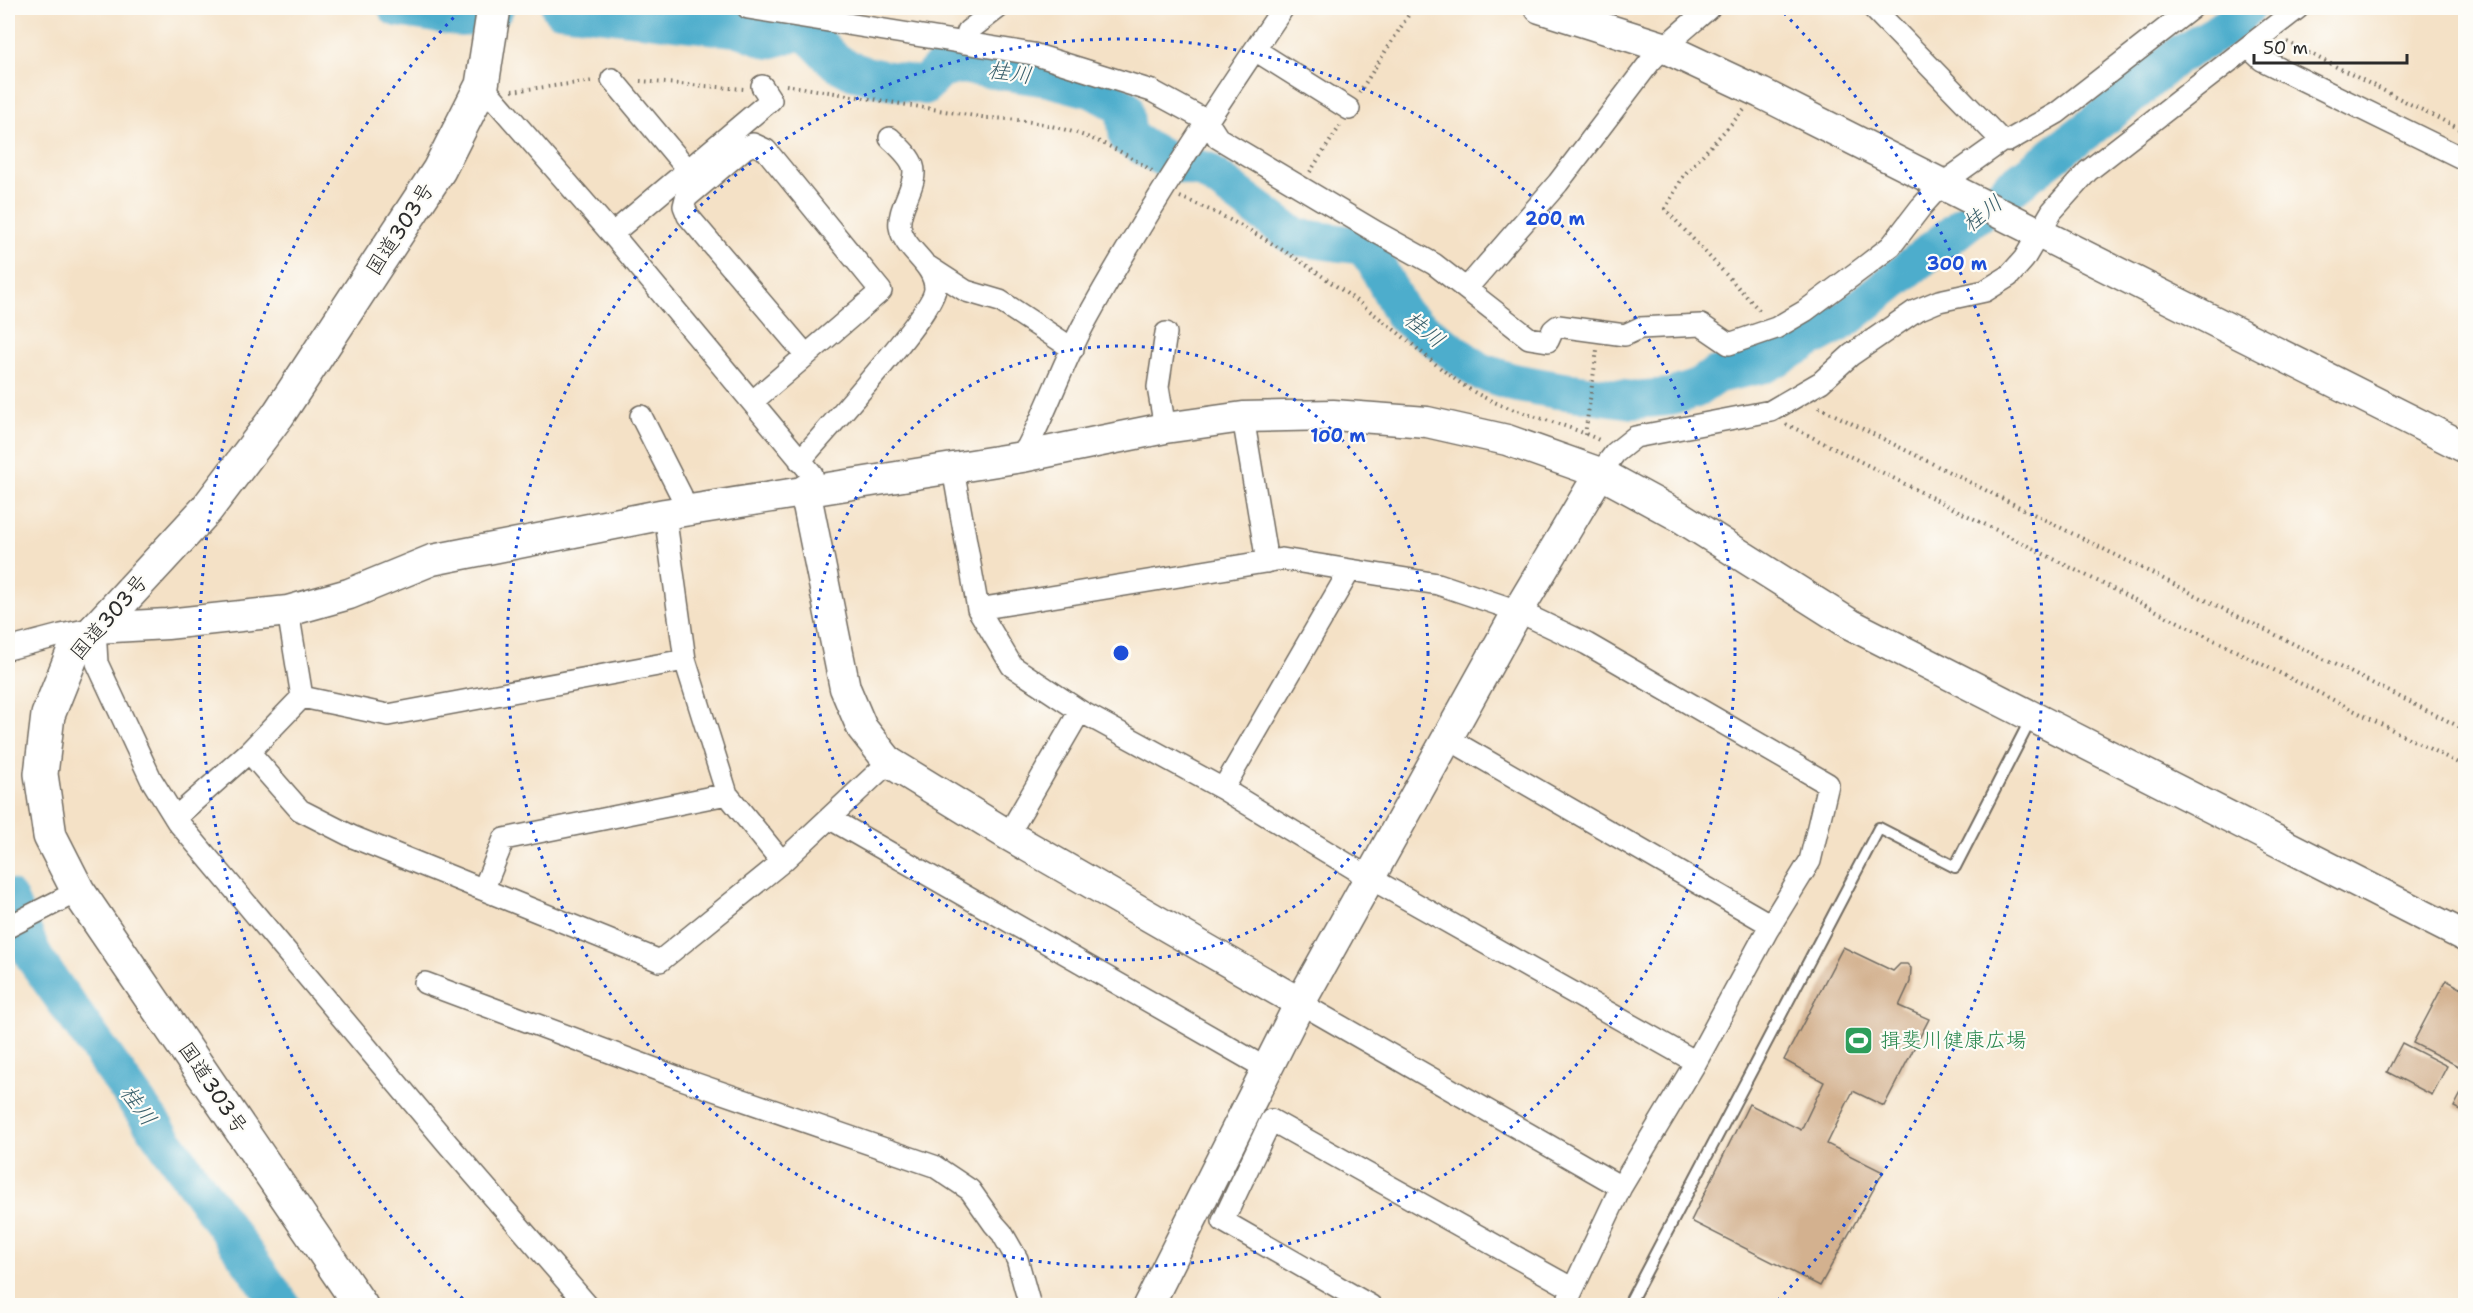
<svg xmlns="http://www.w3.org/2000/svg" width="2473" height="1313" font-family="'Shantell Sans','Klee One',sans-serif">
	<style>
		.lines { fill: none; stroke-linecap: round; stroke-linejoin: round }
		.stream { stroke: #4dadcc; stroke-width: 6 }
		.river { stroke: #4dadcc; stroke-width: 38 }
		.building { fill: #d3b18f }
		.lane-casing { stroke: #716b61; stroke-width: 14 }
		.street-casing { stroke: #716b61; stroke-width: 24 }
		.secondary-casing { stroke: #716b61; stroke-width: 33 }
		.highway-casing { stroke: #716b61; stroke-width: 36 }
		.path { stroke: #716b61; stroke-width: 4; stroke-dasharray: 1.5 4.5; stroke-linecap: butt }
		.lane { stroke: #fff; stroke-width: 10 }
		.street { stroke: #fff; stroke-width: 21 }
		.secondary { stroke: #fff; stroke-width: 30 }
		.highway { stroke: #fff; stroke-width: 33 }
		.ring { fill: none; stroke: #1d4ed8; stroke-width: 3; stroke-dasharray: 3 6 }
		.labels { text-anchor: middle; stroke-width: 4.5; stroke-linejoin: round; paint-order: stroke }
		.street-label { font-size: 21px; fill: #2b2b2b; stroke: #fdfcf7 }
		.leisure-label { font-size: 21px; fill: #27864d; stroke: #fdfcf7; text-anchor: start }
		.water-label { font-size: 22px; font-style: italic; fill: #395f6b; stroke: #fdfcf7 }
		.centre { fill: #1d4ed8; stroke: #fdfcf7; stroke-width: 3 }
		.ring-label { font-size: 18px; text-anchor: middle; font-weight: bold; fill: #1d4ed8; stroke: #fdfcf7; stroke-width: 4.5; stroke-linejoin: round; paint-order: stroke }
	</style>
	<rect width="100%" height="100%" fill="#fdfcf7"/>
	<filter id="ink" filterUnits="userSpaceOnUse"><feTurbulence type="fractalNoise" baseFrequency=".0167" numOctaves="2"/><feDisplacementMap in="SourceGraphic" scale="12" xChannelSelector="R" yChannelSelector="G"/><feConvolveMatrix kernelMatrix="1 2 1 2 8 2 1 2 1" color-interpolation-filters="sRGB"/></filter>
	<filter id="wash" filterUnits="userSpaceOnUse"><feTurbulence type="fractalNoise" baseFrequency=".008" numOctaves="4" result="noise"/><feDisplacementMap in="SourceGraphic" scale="24" xChannelSelector="R" yChannelSelector="G"/><feGaussianBlur stdDeviation="1.35" result="paint"/><feColorMatrix in="noise" values="0 0 0 0 0 0 0 0 0 0 0 0 0 0 0 0 0 1.4 0 .05"/><feComposite in="paint" operator="in"/></filter>
	<g filter="url(#wash)">
		<rect width="100%" height="100%" fill="#f4e1c6"/>
		<g class="lines">
			<path class="stream" d="M975,68L980,51"/>
			<path class="river" d="M397,8L462,18L495,8
				M560,8L742,29L769,40L803,31C816,40 823,50 834,60C858,79 895,80 924,86L938,71L960,65L1048,78L1093,90L1124,107L1128,138L1172,163L1205,170L1295,237L1363,246L1374,260L1403,315L1479,371L1513,382L1557,390L1633,400L1670,397L1696,389L1716,375L1766,364L1843,321L2009,189L2125,101L2174,58L2221,31L2236,19L2246,8
				M8,898L35,959L282,1306"/>
		</g>
		<g id="blocks">
			<path class="building" d="M1843,947L1893,971L1900,964H1907L1911,968L1910,982L1899,1006L1929,1019L1884,1106L1853,1091L1827,1144L1883,1172L1820,1286L1691,1221L1749,1104L1801,1130L1824,1082L1784,1060Z
				M2446,980L2466,991V1070L2413,1043Z
				M2402,1043L2447,1066L2432,1095L2387,1072Z
				M2466,1084V1113L2454,1107Z"/>
		</g>
	</g>
	<g filter="url(#ink)">
		<use href="#blocks" fill-opacity="0" stroke="#716b61" stroke-width="1.5"/>
		<g class="lines">
			<defs>
				<path id="lane" d="M1628,1306L1879,828L1955,867L2031,719"/>
				<path id="street" d="M748,8L1033,54L1152,91L1207,121L1218,138L1376,232L1434,264L1529,338L1548,341L1553,330L1558,326L1625,335L1640,328L1701,325L1729,344L1776,328L1805,311L1864,267L1891,246L1921,207L1943,183L2002,141L1873,8
					M964,43L968,31L998,8
					M2248,47L2262,60L2466,160
					M1255,50L1349,109
					M612,79L688,170
					M482,85L612,234L812,474L805,490
					M2002,141H2008L2057,113L2192,8
					M612,234L771,100L762,86
					M926,265L966,291L1000,301L1073,349
					M1466,289L1558,183L1650,62C1667,43 1690,25 1709,8
					M752,402L881,291L766,150L753,144L745,148L686,198L684,206L688,216L806,355
					M641,416L681,495L685,511
					M1243,417L1267,562
					M1165,428L1158,387L1166,333
					M1022,457C1046,414 1061,367 1084,324C1144,215 1213,111 1283,8
					M800,461C822,435 934,312 935,289C935,263 904,251 900,227C897,208 919,183 913,166C910,156 897,145 890,138
					M953,469L978,609L1012,666L1080,711L1223,789L1370,878L1696,1062
					M1600,473L1615,453L1635,437L1771,411L1821,382L1851,355L1915,311L1939,301L1985,291L2009,276L2024,259L2052,211L2088,171L2298,8
					M665,514L685,660L727,794L782,862
					M978,609L1282,559L1438,584L1518,611L1587,644L1828,784L1810,861L1767,931L1696,1062L1621,1187L1565,1306
					M288,611L302,697
					M8,649L61,635L95,628L97,663L151,779L177,821L447,1143L588,1306
					M302,697L249,752L300,810L353,837L660,961L782,862L889,762
					M302,697L388,715L685,660
					M1447,738L1771,925
					M1223,789L1350,570
					M175,818L249,752
					M829,818L1267,1069
					M1008,835L1080,711
					M484,888L504,839L727,794
					M8,927L78,891
					M425,983L682,1079L934,1166L970,1190L994,1224L1002,1233L1017,1259L1030,1306
					M1300,1003L1621,1187
					M1371,1306L1223,1221L1271,1120L1573,1289"/>
				<path id="secondary" d="M1540,8L1663,47L1761,93L2466,448
					M805,490L845,688L862,728L889,762L1008,835L1300,1003
					M95,628L167,624L288,611L349,594L432,560L665,514L1022,457L1165,428L1243,417L1333,415L1427,422L1507,440L1600,473L1679,516L1850,624L2466,937
					M1148,1306L1300,1003L1518,611L1600,473"/>
				<path id="highway" d="M361,1306L78,891L50,836L41,774L48,715L72,655L206,510L278,415L439,170L482,85L494,8"/>
			</defs>
			<use href="#lane" class="lane-casing"/>
			<use href="#street" class="street-casing"/>
			<use href="#secondary" class="secondary-casing"/>
			<use href="#highway" class="highway-casing"/>
			<path class="path" d="M2287,42L2466,132
				M640,81L744,89
				M786,85L987,118C1046,119 1103,137 1152,171
				M512,91L594,81
				M1359,93L1413,8
				M1744,110L1684,175L1665,209L1761,312
				M1310,172L1340,126
				M1180,197C1257,228 1327,277 1392,328C1417,347 1440,370 1466,387C1507,414 1558,419 1601,441
				M1819,407L2466,730
				M1786,424L2466,767
				M1585,435L1597,350"/>
			<use href="#lane" class="lane"/>
			<use href="#street" class="street"/>
			<use href="#secondary" class="secondary"/>
			<use href="#highway" class="highway"/>
		</g>
	</g>
	<g class="ring">
		<circle cx="1121" cy="653" r="307"/>
		<circle cx="1121" cy="653" r="614"/>
		<path d="M469 1305A922 922 0 0 1 458 13M1784 13A922 922 0 0 1 1773 1305"/>
	</g>
	<defs>
		<symbol id="stadium-square" viewBox="-11 -11 22 22"><rect x="-9" y="-9" width="18" height="18" rx="4" fill="#2e9e5b" stroke="#fdfcf7"/><path d="M0-5a6.5 5 0 1 0 0 10a6.5 5 0 1 0 0-10ZM-3.5-1.8h7v3.6h-7Z" fill="#fff"/></symbol>
	</defs>
	<g fill-rule="evenodd">
		<use href="#stadium-square" x="1842" y="1024" width="33" height="33"/>
	</g>
	<g class="labels">
		<g class="street-label">
			<text transform="translate(400 229) rotate(-57)" y="7">国道303号</text>
			<text transform="translate(109 617) rotate(-49)" y="7">国道303号</text>
			<text transform="translate(213 1088) rotate(56)" y="7">国道303号</text>
		</g>
		<g class="leisure-label">
			<text x="1880" y="1047">揖斐川健康広場</text>
		</g>
		<g class="water-label">
			<text transform="translate(1010 72) rotate(8)" y="8">桂川</text>
			<text transform="translate(1982 213) rotate(-38)" y="8">桂川</text>
			<text transform="translate(1425 329) rotate(39)" y="8">桂川</text>
			<text transform="translate(139 1105) rotate(54)" y="8">桂川</text>
		</g>
	</g>
	<circle cx="1121" cy="653" r="9" class="centre"/>
	<g class="ring-label">
		<text x="1555" y="225">200 m</text>
		<text x="1957" y="270">300 m</text>
		<text x="1338" y="442">100 m</text>
	</g>
	<rect width="2473" height="1313" fill="none" stroke="#fdfcf7" stroke-width="30"/>
	<path d="M2254 54v9h153v-9" fill="none" stroke="#2b2b2b" stroke-width="3"/>
	<text x="2263" y="54" font-size="18" fill="#2b2b2b" stroke="#fdfcf7" stroke-width="4.5" paint-order="stroke">50 m</text>
</svg>
